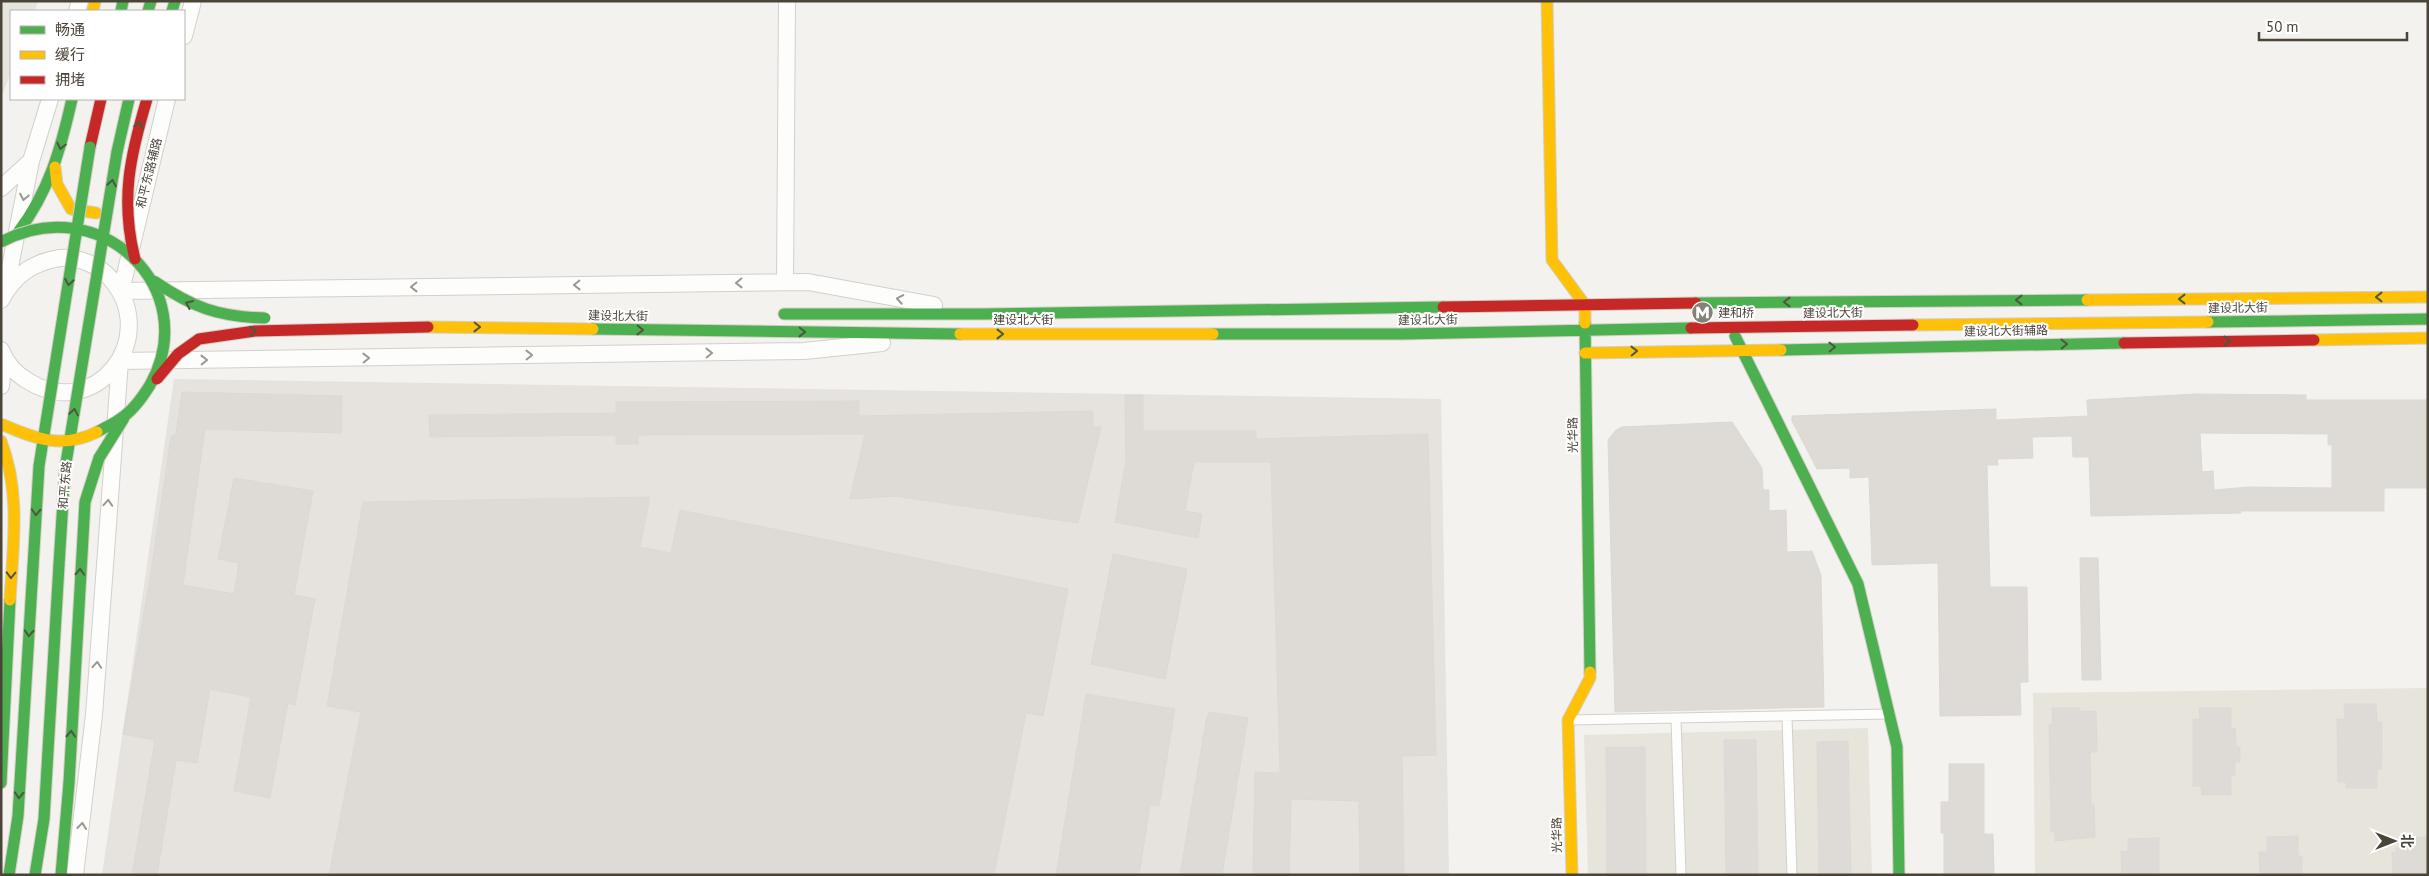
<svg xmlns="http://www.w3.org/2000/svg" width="2429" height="876" font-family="'PT Sans','Noto Sans SC',sans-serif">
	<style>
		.residential { fill: #e7e4dc }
		.industrial { fill: #e6e2de }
		.building { fill: #dedbd6; stroke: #dcd9d4; fill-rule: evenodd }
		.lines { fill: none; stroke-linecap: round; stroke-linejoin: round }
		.lane-casing { stroke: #d2d0cb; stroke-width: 11 }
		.street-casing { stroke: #d2d0cb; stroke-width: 18 }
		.fast-casing { stroke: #d3cfc5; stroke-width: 13 }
		.slow-casing { stroke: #d3cfc5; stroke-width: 13 }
		.jam-casing { stroke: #d3cfc5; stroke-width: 13 }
		.lane { stroke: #fdfdfc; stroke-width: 9 }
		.street { stroke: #fdfdfc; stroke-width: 16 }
		.fast { stroke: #4caf50; stroke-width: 11 }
		.slow { stroke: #ffc107; stroke-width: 11 }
		.jam { stroke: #c62828; stroke-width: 11 }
		.fast-bridge-casing { stroke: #d3cfc5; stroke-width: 13; stroke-linecap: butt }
		.slow-bridge-casing { stroke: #d3cfc5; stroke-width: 13; stroke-linecap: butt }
		.jam-bridge-casing { stroke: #d3cfc5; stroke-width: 13; stroke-linecap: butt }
		.fast-bridge { stroke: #4caf50; stroke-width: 11 }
		.slow-bridge { stroke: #ffc107; stroke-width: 11 }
		.jam-bridge { stroke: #c62828; stroke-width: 11 }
		.oneway { stroke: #4b593e }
		.oneway2 { stroke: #9b9791 }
		.labels { text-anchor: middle; stroke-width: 4; stroke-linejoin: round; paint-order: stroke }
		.street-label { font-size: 12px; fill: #4b4439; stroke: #fff }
		.poi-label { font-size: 12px; fill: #4b4439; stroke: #fff; text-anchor: start }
	</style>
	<rect width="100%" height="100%" fill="#f4f2ee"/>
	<path class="residential" d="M1,1H38L35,11H11V73L1,97Z
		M2428,688V875H2035L2033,693Z
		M1868,728L1872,875H1588L1584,735Z"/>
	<path class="industrial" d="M174,379L1441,399L1449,875H102Z"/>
	<path class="building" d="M182,392L342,396L341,433L205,429L183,585L234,594L239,563L218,559L234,478L313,491L294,595L315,599L295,705L288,703L270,798L234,791L251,697L210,689L197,763L176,760L157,875H132L155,740L123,734L150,578L171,437L176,434Z
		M2196,394L2306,395V400H2428V488H2384V511H2241V513L2091,516L2089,457H2073L2072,436L2032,437L2033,458L1997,459L1998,465H1987L1990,587H2027L2028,682H2020L2021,715L1940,716L1938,563L1872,565L1869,477L1850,478V468L1817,469L1792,421V416L1996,409V420L2088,416L2087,400ZM2200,433L2328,434V445H2332V488L2249,487L2214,490L2213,471L2202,472Z
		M1125,395H1143V431H1256V439L1428,434L1436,755L1402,756L1404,875H1360L1359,801L1291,799L1289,875H1253L1255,772L1280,773L1271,462H1194L1185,511L1202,514L1198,538L1115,522L1126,461Z
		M859,401V416L1093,411V427H1101L1078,523L895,496L850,499L865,434L638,435V444H616V435L430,437L429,415L616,413V402Z
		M1732,422L1762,468L1763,490H1769V511L1786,510L1787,552L1812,551L1821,575L1824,707L1615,712L1608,440L1616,430L1622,427Z
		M650,497L640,547L671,553L680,510L1068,589L1043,716L1026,713L994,875H329L361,712L327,706L363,502Z
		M1113,554L1187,569L1165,679L1091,664Z
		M2080,558H2098L2101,680H2082Z
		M1086,694L1175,709L1159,806L1150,805L1139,875H1056Z
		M2344,704H2376L2377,722H2382V755L2381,769H2377V788H2346V782H2338L2337,719H2345Z
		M2052,708H2079L2080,711H2096L2097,752H2090L2091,804H2094L2095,837L2055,841V832H2051L2049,724H2053Z
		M2199,708H2231V728H2235L2236,747H2240V762H2235V775H2231V795H2202L2201,786H2193V719H2200Z
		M1209,712L1248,718L1222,875H1180L1207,715H1209Z
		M1724,740H1756L1758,875H1726Z
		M1848,741L1851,875H1819L1817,742Z
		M1606,747H1645L1646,875H1607Z
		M1949,764H1984V834H1993L1994,875H1944V833H1941V802H1949Z
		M2298,836V856H2302V875H2260L2259,852H2267V837Z
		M2400,837H2428V875H2393L2392,852L2396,853V848H2401Z
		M2159,838V875H2122L2121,851H2128V839Z"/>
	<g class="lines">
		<defs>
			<path id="lane" d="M1787,717L1792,875
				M1676,719L1681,875
				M1570,720L1889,714"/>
			<path id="street" d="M77,11L80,1
				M184,36L193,1
				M167,99L121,291L808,282L934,305
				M1,188L31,161
				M785,282L787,1
				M6,287L31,161L50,99
				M1,300C14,275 33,262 60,258C78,256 100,266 111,279C162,339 94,423 28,381C16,374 6,363 1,350
				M1,357H4L1,386
				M75,875L94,715L120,361L804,351L882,343"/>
			<path id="fast" d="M121,11L123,1
				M148,11L151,1
				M172,11L175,1
				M117,152L129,99
				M18,232C49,192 61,148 72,99
				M1696,303L2087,300
				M784,314H982L1443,307
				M2208,322L2428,319
				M1585,323L1590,672
				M593,329L960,334
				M1213,334H1402L1691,328
				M1735,336L1858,584L1897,747L1899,875
				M1781,350L2124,343
				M1,783L10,600
				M9,875L18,816L33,567
				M35,875L44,819L59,565
				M61,875L69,783"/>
			<path id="slow" d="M1547,1L1552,260L1585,305V323
				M93,11L95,1
				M55,167L57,184L71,209L96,213
				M2087,300L2428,297
				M1913,325L2208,322
				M428,327L593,329
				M960,334H1213
				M2314,340L2428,338
				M1585,353L1781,350
				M1,441C21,492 13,546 10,600
				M1572,875L1568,720L1590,678V672"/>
			<path id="jam" d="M90,147L101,99
				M1443,307L1696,303
				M1691,328L1913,325
				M2124,343L2314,340"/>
		</defs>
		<use href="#lane" class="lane-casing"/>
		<use href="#street" class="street-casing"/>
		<use href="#fast" class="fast-casing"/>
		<use href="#slow" class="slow-casing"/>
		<use href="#jam" class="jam-casing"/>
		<use href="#lane" class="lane"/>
		<use href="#street" class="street"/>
		<use href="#fast" class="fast"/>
		<use href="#slow" class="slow"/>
		<use href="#jam" class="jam"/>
		<defs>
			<path id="fast-bridge" d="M1,242C99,189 204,288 150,385C142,398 133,411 120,419C113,424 104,428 97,432
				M154,281C192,307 218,317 265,318
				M59,565L65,469L117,152
				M33,567L39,466L90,147
				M69,783L85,502L99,458L124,418"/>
			<path id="slow-bridge" d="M1,424C34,438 61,450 97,432"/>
			<path id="jam-bridge" d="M135,259C120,200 130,156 147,99
				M157,379L178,354L199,339L255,331L428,327"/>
		</defs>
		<use href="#fast-bridge" class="fast-bridge-casing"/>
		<use href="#slow-bridge" class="slow-bridge-casing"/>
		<use href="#jam-bridge" class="jam-bridge-casing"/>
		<use href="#fast-bridge" class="fast-bridge"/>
		<use href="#slow-bridge" class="slow-bridge"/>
		<use href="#jam-bridge" class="jam-bridge"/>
	</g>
	<defs><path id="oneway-chevron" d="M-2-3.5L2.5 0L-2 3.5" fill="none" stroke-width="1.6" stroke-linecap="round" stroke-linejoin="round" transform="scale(1.25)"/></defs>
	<g class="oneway">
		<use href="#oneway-chevron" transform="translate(139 125) rotate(-74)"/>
		<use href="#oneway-chevron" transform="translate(61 146) rotate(103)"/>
		<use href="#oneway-chevron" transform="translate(112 183) rotate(-80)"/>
		<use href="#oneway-chevron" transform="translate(69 282) rotate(99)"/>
		<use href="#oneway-chevron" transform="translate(2379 297) rotate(180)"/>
		<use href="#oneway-chevron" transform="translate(2182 299) rotate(180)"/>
		<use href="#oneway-chevron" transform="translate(2019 300) rotate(180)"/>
		<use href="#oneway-chevron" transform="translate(1787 302) rotate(180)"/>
		<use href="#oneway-chevron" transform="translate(189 304) rotate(-156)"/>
		<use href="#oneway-chevron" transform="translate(477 327) rotate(1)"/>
		<use href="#oneway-chevron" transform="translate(640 330) rotate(1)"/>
		<use href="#oneway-chevron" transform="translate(253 331) rotate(-6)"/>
		<use href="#oneway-chevron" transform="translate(802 332) rotate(1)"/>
		<use href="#oneway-chevron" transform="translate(1000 334)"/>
		<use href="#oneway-chevron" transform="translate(2227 341) rotate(-1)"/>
		<use href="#oneway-chevron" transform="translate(2064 344) rotate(-1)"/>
		<use href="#oneway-chevron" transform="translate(1832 347) rotate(-1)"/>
		<use href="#oneway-chevron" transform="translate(1634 351) rotate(-1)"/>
		<use href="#oneway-chevron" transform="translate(74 412) rotate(-81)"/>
		<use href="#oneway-chevron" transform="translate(36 512) rotate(93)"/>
		<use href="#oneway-chevron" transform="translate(80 572) rotate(-87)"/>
		<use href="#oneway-chevron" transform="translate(11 575) rotate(92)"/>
		<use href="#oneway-chevron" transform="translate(29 633) rotate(93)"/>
		<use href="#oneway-chevron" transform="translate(71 734) rotate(-87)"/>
		<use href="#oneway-chevron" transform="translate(19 795) rotate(93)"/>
	</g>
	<g class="oneway2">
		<use href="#oneway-chevron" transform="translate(24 197) rotate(101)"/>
		<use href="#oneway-chevron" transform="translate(739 283) rotate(179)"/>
		<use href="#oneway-chevron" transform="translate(577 285) rotate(179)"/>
		<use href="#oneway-chevron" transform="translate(414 287) rotate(179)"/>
		<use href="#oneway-chevron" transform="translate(900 299) rotate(-170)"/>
		<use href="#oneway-chevron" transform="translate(709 353) rotate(-1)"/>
		<use href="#oneway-chevron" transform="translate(529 355) rotate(-1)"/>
		<use href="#oneway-chevron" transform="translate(366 358) rotate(-1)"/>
		<use href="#oneway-chevron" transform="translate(204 360) rotate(-1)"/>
		<use href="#oneway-chevron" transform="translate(108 503) rotate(-86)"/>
		<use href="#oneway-chevron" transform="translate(97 665) rotate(-86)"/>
		<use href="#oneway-chevron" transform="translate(82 826) rotate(-84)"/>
	</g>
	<defs>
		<symbol id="metro-disc" viewBox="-11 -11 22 22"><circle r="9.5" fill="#868178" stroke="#fff"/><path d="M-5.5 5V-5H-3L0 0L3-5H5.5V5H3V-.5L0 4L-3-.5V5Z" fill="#fff"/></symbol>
	</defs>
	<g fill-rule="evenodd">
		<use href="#metro-disc" x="1690" y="300" width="25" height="25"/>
	</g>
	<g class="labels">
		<g class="street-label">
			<text transform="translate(149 173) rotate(-76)" y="4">和平东路辅路</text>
			<text transform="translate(2238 308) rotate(-1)" y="4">建设北大街</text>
			<text transform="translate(1833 313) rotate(-1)" y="4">建设北大街</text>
			<text transform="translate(618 316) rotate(1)" y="4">建设北大街</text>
			<text x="1023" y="324">建设北大街</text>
			<text transform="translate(1428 320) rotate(-1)" y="4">建设北大街</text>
			<text transform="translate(2006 331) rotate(-1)" y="4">建设北大街辅路</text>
			<text transform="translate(1573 435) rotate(-91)" y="4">光华路</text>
			<text transform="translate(65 485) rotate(-85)" y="4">和平东路</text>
			<text transform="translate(1557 835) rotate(-91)" y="4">光华路</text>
		</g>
		<g class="poi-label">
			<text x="1718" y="317">建和桥</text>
		</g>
	</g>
	<rect width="2429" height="876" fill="none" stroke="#4b4439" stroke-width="5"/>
	<rect x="10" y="10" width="175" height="90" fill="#ffffff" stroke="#b7b4b0"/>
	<rect x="20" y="26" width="25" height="8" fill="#4caf50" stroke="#b7b4b0"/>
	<text x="55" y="35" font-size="15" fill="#4b4439">畅通</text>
	<rect x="20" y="51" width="25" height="8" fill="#ffc107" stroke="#b7b4b0"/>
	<text x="55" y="60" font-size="15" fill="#4b4439">缓行</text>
	<rect x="20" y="76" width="25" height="8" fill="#c62828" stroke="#b7b4b0"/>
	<text x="55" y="85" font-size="15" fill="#4b4439">拥堵</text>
	<g transform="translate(2394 841) rotate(90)" stroke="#ffffff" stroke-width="4" paint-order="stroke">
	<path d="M0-4L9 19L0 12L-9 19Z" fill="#4b4439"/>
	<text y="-8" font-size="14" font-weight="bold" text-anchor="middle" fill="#4b4439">北</text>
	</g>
	<path d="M2259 32v8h148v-8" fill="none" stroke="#4b4439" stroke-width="2.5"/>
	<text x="2266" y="32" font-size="15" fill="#4b4439" stroke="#ffffff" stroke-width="4" paint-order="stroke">50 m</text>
</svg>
